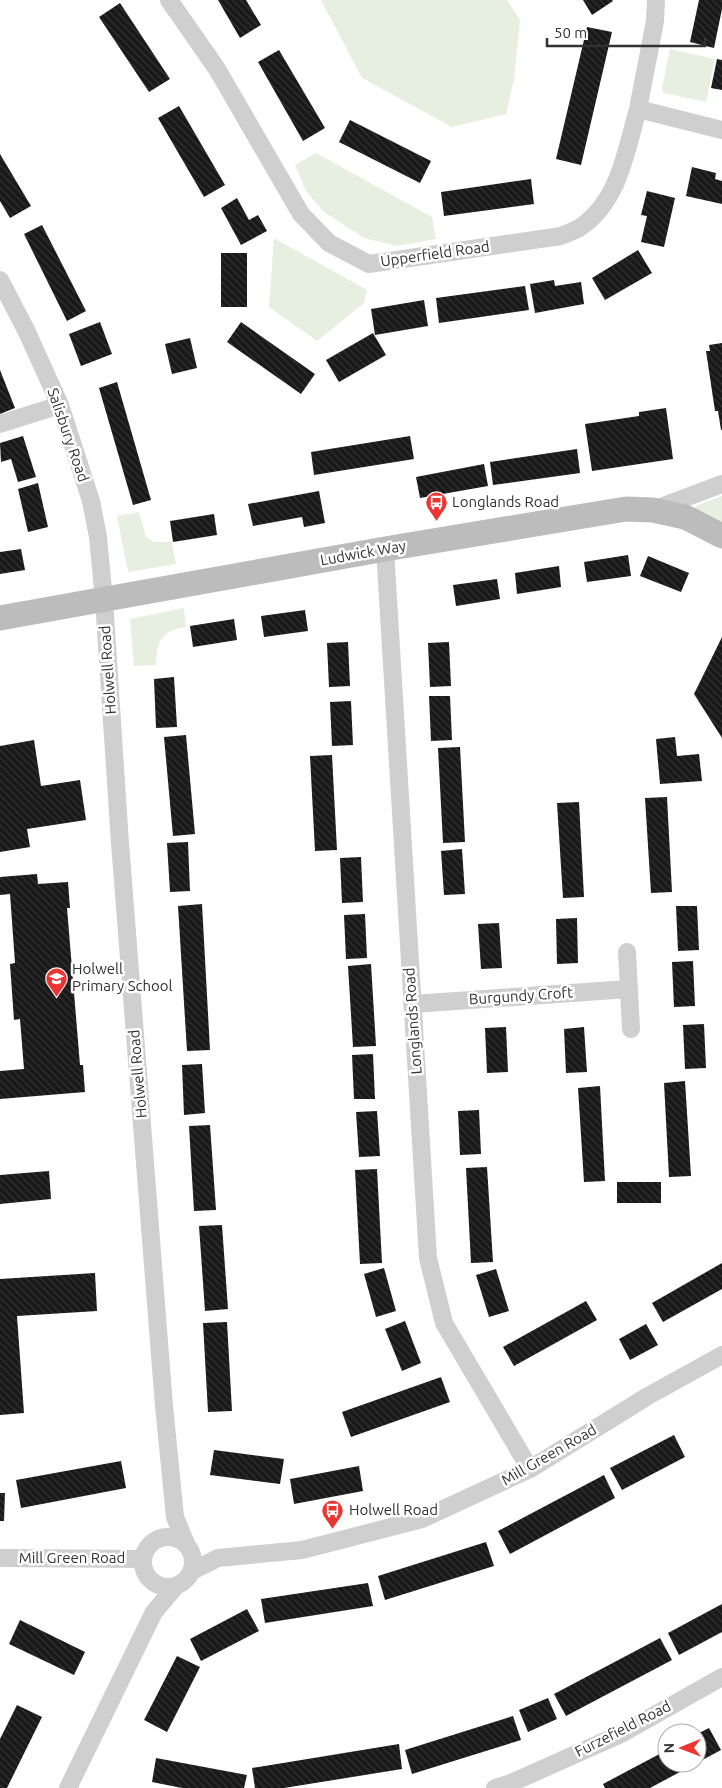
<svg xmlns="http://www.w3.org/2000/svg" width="722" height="1788" font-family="Ubuntu,sans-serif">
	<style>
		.green { fill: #e7efe0 }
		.building { fill: url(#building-back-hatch) }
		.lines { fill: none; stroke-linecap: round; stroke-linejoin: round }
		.street { stroke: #cfcfcf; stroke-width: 18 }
		.secondary { stroke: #bcbcbc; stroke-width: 25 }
		.labels { text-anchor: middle; stroke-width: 5; stroke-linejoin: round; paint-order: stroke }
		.street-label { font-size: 15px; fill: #323232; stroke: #fff }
		.poi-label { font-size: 15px; fill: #323232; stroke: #fff; text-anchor: start }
	</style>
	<defs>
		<pattern id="building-back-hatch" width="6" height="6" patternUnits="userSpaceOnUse" patternTransform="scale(1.25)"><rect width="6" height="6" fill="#191919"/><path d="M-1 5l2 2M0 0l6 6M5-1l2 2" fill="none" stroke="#323232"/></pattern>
	</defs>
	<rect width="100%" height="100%" fill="#fff"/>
	<path class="green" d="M321,0H507L520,20L514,79L506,114L452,127L362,78Z
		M670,49L715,59L706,102L664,93L662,88Z
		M316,153L432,217L436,239L397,246L364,238L324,212L306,191L295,165Z
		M274,238L367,290L364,303L317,341L269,307Z
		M722,496V523L693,508L698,505Z
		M139,512L146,537L154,542H172L176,564L128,572L117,516Z
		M184,608L186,627C161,631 157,641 156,665L134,666L130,619Z"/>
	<path class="building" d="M218,0H246L261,25L240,38Z
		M583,0H612L613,1L592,15Z
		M699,0H722V9L714,48L690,42Z
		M120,3L170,79L149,92L99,17Z
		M587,27L612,32L581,165L556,159Z
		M279,50L325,128L303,141L258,62Z
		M717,59L722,60V90L711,88Z
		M179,106L225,185L204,197L158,118Z
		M350,120L431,161L420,183L339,142Z
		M0,154L31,206L10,218L0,201Z
		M692,167L716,173L715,179L722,181V204L686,196Z
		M531,179L534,204L444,216L441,192Z
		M647,191L675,198L664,247L641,242L647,216L641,215Z
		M237,198L249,220L258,215L267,231L241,245L221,208Z
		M42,225L86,311L67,321L24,234Z
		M638,250L652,273L605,300L592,278Z
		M221,253H247V307H221Z
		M554,280L555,286L581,282L584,304L535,313L530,284Z
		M525,286L529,310L439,323L436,298Z
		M424,300L428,326L375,335L371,309Z
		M100,322L112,354L81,366L69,334Z
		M241,322L315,374L301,394L227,342Z
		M373,333L386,355L339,382L326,360Z
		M190,338L197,368L172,374L165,344Z
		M722,343V430H721L718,411H715L706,351H710L709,345Z
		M0,370L15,408L0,414Z
		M117,382L151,500L133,505L99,388Z
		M666,408L673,459L592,471L585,424L639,416V412Z
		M23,436L36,477L18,482L11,459L1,462L0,443Z
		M410,436L414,459L314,475L311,452Z
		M577,449L580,473L493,485L490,462Z
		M484,464L488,486L420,498L416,477Z
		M38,483L48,527L28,532L18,489Z
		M319,491L325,523L304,527L302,517L253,526L248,504Z
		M214,514L217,535L173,542L170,521Z
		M21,549L25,570L0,574V552Z
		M628,555L631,576L587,582L584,562Z
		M648,556L689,573L681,592L640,576Z
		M559,566L561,587L517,594L515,573Z
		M497,579L500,599L456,606L453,585Z
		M305,610L308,631L264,637L261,616Z
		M234,619L237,640L193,647L190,626Z
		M722,637V738L694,694Z
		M348,642L350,686L329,687L327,643Z
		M449,642L451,686L430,687L428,643Z
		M174,677L177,727L156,728L154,679Z
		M429,696H450L452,740L431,741Z
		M351,701L353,745L332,746L330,702Z
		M186,735L195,834L173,836L164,737Z
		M675,737L677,756L699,754L702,781L660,784L656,739Z
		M34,740L41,786L80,780L86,820L27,829L30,847L0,852V746Z
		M460,747L465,842L443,843L438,748Z
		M332,755L337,850L315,851L310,756Z
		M667,797L672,892L651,893L645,798Z
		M579,802L584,897L563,898L557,803Z
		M188,842L190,891L170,892L167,843Z
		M462,849L465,894L444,895L441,851Z
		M361,857L363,902L342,903L340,858Z
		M37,874L38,884L68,882L70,908H67L80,1065H83L85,1092L0,1099V1071L24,1069L20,1019L14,1020L10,964L15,963L10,894L0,895V877Z
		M202,904L210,1050L187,1051L178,906Z
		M676,906H697L699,950L678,951Z
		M365,914L367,958L346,959L344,915Z
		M577,918L578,963L557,964L556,919Z
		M499,923L502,968L481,969L478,924Z
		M693,961L695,1006L674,1007L672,962Z
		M371,964L376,1046L353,1047L348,966Z
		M704,1024L706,1068L685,1069L683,1025Z
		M506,1027L508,1072L487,1073L485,1028Z
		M584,1027L587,1072L566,1073L564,1029Z
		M373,1054L375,1099H354L352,1055Z
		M202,1064L205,1113L184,1115L182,1065Z
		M685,1081L691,1176L669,1177L664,1083Z
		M600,1086L605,1181L584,1182L578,1088Z
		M479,1110L481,1154L460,1155L458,1111Z
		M377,1111L380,1156L359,1157L356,1112Z
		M210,1125L216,1210L194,1211L189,1126Z
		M487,1167L493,1262L471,1263L466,1168Z
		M377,1169L382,1263L360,1264L355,1170Z
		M49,1171L51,1199L0,1204V1175Z
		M617,1182H661V1203H617Z
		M222,1225L228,1309L205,1311L199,1226Z
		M722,1263V1289L663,1322L652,1303Z
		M384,1268L396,1311L376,1317L364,1274Z
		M496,1269L509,1311L489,1317L476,1275Z
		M95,1273L97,1311L17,1316L24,1413L0,1415V1279Z
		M586,1301L597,1320L514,1366L503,1347Z
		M405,1321L421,1363L402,1371L385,1329Z
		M227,1322L232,1411L208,1412L203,1323Z
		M646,1324L658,1345L630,1360L619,1339Z
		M441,1377L450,1402L351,1437L342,1412Z
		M674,1435L685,1457L622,1490L610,1468Z
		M214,1450L284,1459L280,1484L210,1475Z
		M121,1461L126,1488L21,1508L16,1480Z
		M359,1466L363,1491L294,1504L290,1479Z
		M604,1475L615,1498L510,1554L498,1531Z
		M0,1493H5L4,1521H0Z
		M486,1542L494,1566L385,1600L378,1576Z
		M368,1583L373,1606L265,1623L261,1599Z
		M722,1604V1632L679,1655L668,1633Z
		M247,1609L259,1631L201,1661L190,1639Z
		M20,1620L85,1652L74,1675L9,1644Z
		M660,1638L672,1660L566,1716L554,1694Z
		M177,1656L200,1667L167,1732L144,1720Z
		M548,1698L557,1719L528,1732L519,1710Z
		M17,1705L42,1717L7,1788H0V1739Z
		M513,1716L521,1740L412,1774L405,1750Z
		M709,1728L721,1750L650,1788H605L603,1784L667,1750V1763H697V1734Z
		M399,1744L402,1769L284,1788H255L252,1768Z
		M156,1758L247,1775L244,1788H182L152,1782Z"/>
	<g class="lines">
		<path class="street" d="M169,0L217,69L301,214L329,243L369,264L561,236C567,233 576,231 582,226C619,200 626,151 638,109
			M656,0L655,21L638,109L722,130
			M0,280L26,330L60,405L91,501L98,537L104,600L120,843L164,1406L175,1517L187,1546
			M0,424L60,405
			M653,510L722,484
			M385,549L428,1258L444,1323L530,1469
			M627,952L631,1029
			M412,1004L629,989
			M143 1562a25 25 0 1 1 50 0a25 25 0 1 1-50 0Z
			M0,1558L143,1559
			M192,1571L218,1558L302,1550L422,1519L530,1469L648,1396L722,1355
			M68,1788L154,1612L176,1586
			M495,1788L511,1783L623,1733L722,1677"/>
		<path class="secondary" d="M0,618L385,549L626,509L653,510L685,517L722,536"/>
	</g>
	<defs>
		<symbol id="bus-pin" viewBox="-11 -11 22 30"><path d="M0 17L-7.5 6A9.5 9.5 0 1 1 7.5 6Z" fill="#ec3431" stroke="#fff"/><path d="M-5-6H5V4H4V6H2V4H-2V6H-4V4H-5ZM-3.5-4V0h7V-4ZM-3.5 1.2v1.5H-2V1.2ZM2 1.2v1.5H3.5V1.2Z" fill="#fff"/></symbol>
		<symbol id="school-pin" viewBox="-11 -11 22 30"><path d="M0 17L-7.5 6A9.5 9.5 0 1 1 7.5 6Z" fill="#ec3431" stroke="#fff"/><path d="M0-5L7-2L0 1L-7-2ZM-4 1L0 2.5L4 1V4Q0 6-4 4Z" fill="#fff"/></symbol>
	</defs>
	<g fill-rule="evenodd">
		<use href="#bus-pin" x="424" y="490" width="25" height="34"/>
		<use href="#school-pin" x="44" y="966" width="25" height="34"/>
		<use href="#bus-pin" x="320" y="1498" width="25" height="34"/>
	</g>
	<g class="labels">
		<g class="street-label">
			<text transform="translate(435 254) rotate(-8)" y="5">Upperfield Road</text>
			<text transform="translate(68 435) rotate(71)" y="5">Salisbury Road</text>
			<text transform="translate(363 553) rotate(-10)" y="5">Ludwick Way</text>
			<text transform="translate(108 670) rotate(-94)" y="5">Holwell Road</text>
			<text transform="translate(521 996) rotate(-4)" y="5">Burgundy Croft</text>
			<text transform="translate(413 1021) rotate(-94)" y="5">Longlands Road</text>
			<text transform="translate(138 1074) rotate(-95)" y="5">Holwell Road</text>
			<text transform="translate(549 1455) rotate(-30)" y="5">Mill Green Road</text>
			<text x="72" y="1563">Mill Green Road</text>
			<text transform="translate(623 1729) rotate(-27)" y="5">Furzefield Road</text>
		</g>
		<g class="poi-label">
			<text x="452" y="507">Longlands Road</text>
			<text x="72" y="974">Holwell<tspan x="72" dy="17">Primary School</tspan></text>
			<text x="349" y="1515">Holwell Road</text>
		</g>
	</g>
	<g transform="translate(682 1748) rotate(269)"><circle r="24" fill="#ffffff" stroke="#adadad"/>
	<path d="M0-4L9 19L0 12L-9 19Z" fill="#ec3431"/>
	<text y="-8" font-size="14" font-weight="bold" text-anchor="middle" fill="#323232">N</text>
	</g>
	<path d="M547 38v8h158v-8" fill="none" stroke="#323232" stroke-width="2.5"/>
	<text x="554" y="38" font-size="15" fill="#323232" stroke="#ffffff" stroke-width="4" paint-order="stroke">50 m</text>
</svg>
